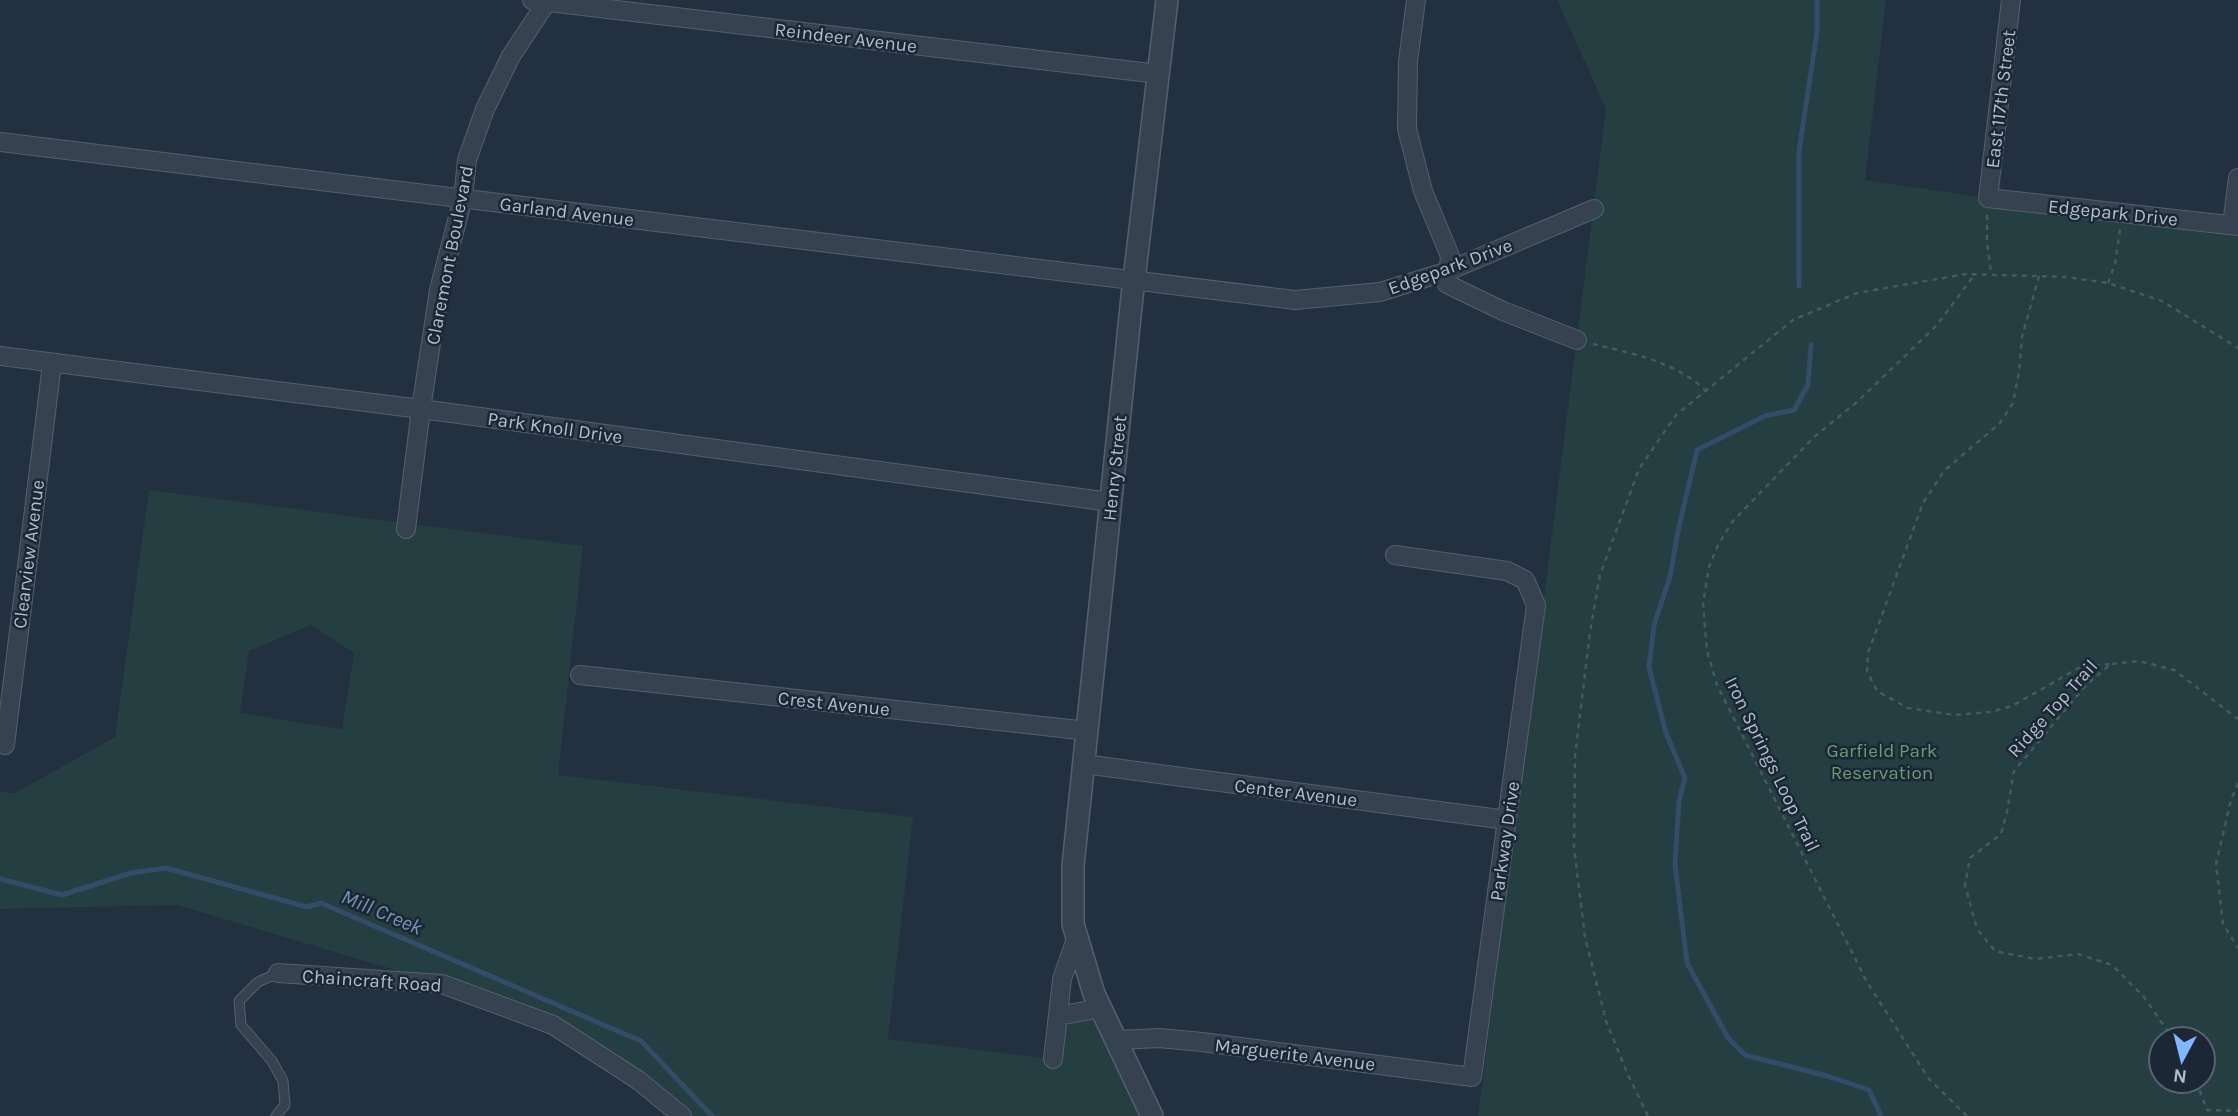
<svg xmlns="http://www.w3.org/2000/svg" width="2238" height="1116" font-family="Karla,sans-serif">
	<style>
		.green { fill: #243e41; fill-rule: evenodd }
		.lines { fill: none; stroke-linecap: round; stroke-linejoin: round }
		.stream { stroke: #344c68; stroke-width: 5 }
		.service-casing { stroke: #55606e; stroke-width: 11 }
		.minor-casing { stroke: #55606e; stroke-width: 20 }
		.tertiary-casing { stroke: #55606e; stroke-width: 24 }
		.path { stroke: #425b5e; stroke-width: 2.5; stroke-dasharray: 5 5; stroke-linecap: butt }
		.service { stroke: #374250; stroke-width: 9 }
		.minor { stroke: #374250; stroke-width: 18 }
		.tertiary { stroke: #374250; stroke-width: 21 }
		.labels { text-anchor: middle; stroke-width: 5; stroke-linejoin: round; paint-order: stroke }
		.street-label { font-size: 19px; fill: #b3bdcb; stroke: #1c2735 }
		.park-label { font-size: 19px; fill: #689d73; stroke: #1c2735 }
		.water-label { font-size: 21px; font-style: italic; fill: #7894b4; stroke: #1c2735 }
	</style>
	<rect width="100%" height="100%" fill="#223040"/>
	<path class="green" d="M1557,0H1886L1865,180L1988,198L2238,226V1116H1478L1606,109ZM2161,1039H2203V1081H2161Z
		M149,490L583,546L558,775L913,817L888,1039L1052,1059L1058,1016L1101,1008L1152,1116H682L553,1025L442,984L177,905L0,909V792L15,793L115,737ZM311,625L354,653L342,729L240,713L249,651Z"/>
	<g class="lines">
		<path class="stream" d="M1799,286V151L1817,32V0
			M1811,345L1808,385L1794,410L1765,416L1697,450L1678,531L1670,577L1654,625L1649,667L1666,733L1685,778L1679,801L1675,864L1687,963L1728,1038L1745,1055L1827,1076L1869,1090L1881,1116
			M0,879L62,895L131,873L166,868L307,907L321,903L641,1041L712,1116"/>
		<defs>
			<path id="service" d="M276,1116L285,1105L283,1081L272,1061L241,1025L239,1001L258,982L278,973"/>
			<path id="minor" d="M532,0L1159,74
				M1416,0L1408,61L1407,129L1423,191L1450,256L1447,284L1503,311L1577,340
				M2011,0L1988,198L2238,226
				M0,142L1295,300L1380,292L1448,271L1594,209
				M2232,225L2238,178
				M0,356L421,409L1110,502
				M406,529L421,409L439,290L463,198L467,160L485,109L511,56L548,0
				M580,675L1088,731
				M5,745L52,364
				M1084,764L1507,820
				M278,973L442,984L553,1025L638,1080L682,1116
				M1058,1016L1101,1008
				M1118,1040L1159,1038L1202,1042L1472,1077L1536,605L1525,580L1507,571L1395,555
				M1053,1059L1062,979L1077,936"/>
			<path id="tertiary" d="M1152,1116L1094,994L1073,924V866L1132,297L1167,0"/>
		</defs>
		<use href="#service" class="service-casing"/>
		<use href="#minor" class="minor-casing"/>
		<use href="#tertiary" class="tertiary-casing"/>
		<path class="path" d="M1987,215V242L1991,273
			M2039,276L2022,337L2019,372L2013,403L2000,423L1944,471L1923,503L1868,653L1867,671L1877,691L1908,708L1954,715L1990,712L2012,706L2082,666L2111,664L2087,684L2014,771L2007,812L2001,834L1970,858L1965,885L1977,929L1995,951L2035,959L2078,954L2112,965L2144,997L2173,1039
			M2108,283L2115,264L2120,229
			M1593,344C1631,353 1676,362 1705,390
			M2112,664L2139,661L2174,670L2238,719
			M2238,783L2231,800L2216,864L2223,924L2238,948
			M2196,1081L2207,1110L2238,1111
			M1648,1116L1628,1075L1606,1021L1585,937L1574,848L1575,756L1590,632L1600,575L1639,469L1676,415L1793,320L1857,293L1966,274L2066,277L2108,283L2162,301L2238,348
			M1967,1116L1929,1079L1867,982L1717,685L1707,651L1703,603L1709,567L1718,545L1732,522L1814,437L1857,402L1937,325L1975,274"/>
		<use href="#service" class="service"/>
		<use href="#minor" class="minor"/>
		<use href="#tertiary" class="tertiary"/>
	</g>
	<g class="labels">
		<g class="street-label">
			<text transform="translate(846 37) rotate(7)" y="7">Reindeer Avenue</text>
			<text transform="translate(2000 99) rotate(-83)" y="7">East 117th Street</text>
			<text transform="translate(567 211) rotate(7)" y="7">Garland Avenue</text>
			<text transform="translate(2113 212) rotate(6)" y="7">Edgepark Drive</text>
			<text transform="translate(449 255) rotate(-79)" y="7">Claremont Boulevard</text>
			<text transform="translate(1450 266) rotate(-20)" y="7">Edgepark Drive</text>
			<text transform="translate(555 427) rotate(8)" y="7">Park Knoll Drive</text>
			<text transform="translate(1114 468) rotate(-84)" y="7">Henry Street</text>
			<text transform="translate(28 554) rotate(-83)" y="7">Clearview Avenue</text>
			<text transform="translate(834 703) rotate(6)" y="7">Crest Avenue</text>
			<text transform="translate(2052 708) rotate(-48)" y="7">Ridge Top Trail</text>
			<text transform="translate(1773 764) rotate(64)" y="7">Iron Springs Loop Trail</text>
			<text transform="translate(1296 792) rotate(7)" y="7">Center Avenue</text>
			<text transform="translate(1504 841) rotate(-82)" y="7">Parkway Drive</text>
			<text transform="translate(372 980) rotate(4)" y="7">Chaincraft Road</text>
			<text transform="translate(1295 1054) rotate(7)" y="7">Marguerite Avenue</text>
		</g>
		<g class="park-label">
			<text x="1882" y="757">Garfield Park<tspan x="1882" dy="22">Reservation</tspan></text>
		</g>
		<g class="water-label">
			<text transform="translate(382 912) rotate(23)" y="7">Mill Creek</text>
		</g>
	</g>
	<g transform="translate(2182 1060) rotate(187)"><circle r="33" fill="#1c2735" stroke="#586371" stroke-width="2"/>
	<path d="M0-5L12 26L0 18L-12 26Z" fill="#83b6ff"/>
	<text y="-10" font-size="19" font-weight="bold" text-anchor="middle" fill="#b3bdcb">N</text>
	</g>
</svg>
